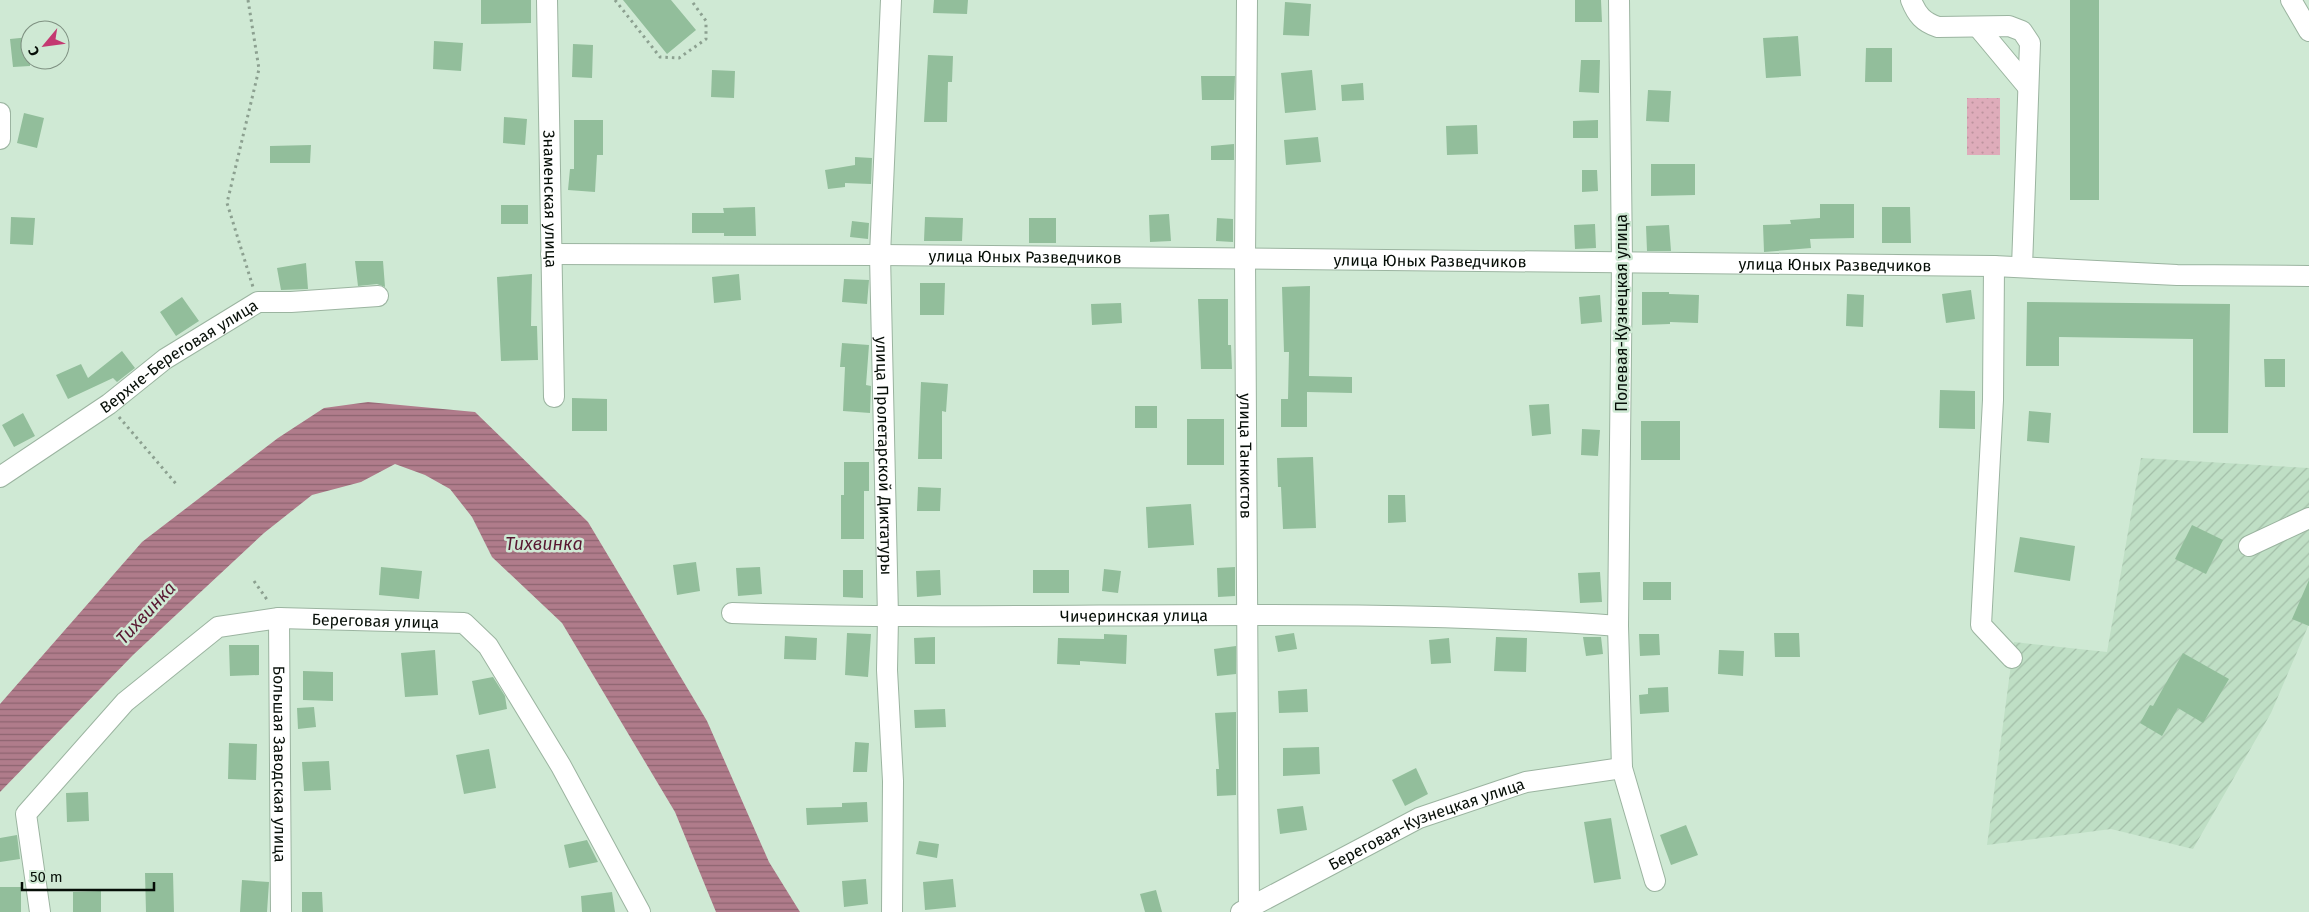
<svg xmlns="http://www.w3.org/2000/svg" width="2309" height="912" font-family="'Fira Sans',sans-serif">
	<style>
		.industrial { fill: url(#industrial-furrows) }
		.green { fill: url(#green-dots) }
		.water { fill: url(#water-rules) }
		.building { fill: #92be9b }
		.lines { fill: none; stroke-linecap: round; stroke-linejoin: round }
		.minor-casing { stroke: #9bb4a0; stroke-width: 22 }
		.path { stroke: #8ca090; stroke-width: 3; stroke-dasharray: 2.5 4; stroke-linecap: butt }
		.minor { stroke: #fff; stroke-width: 20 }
		.labels { text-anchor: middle; stroke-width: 5; stroke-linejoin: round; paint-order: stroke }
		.street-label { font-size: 16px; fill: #060e07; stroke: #cfe9d4 }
		.water-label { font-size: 18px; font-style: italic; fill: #581731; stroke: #cfe9d4 }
	</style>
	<defs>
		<pattern id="industrial-furrows" width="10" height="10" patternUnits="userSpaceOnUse" patternTransform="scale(1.25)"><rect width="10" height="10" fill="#bfdfc5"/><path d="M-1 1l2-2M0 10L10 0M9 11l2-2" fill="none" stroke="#a3bea8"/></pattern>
		<pattern id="green-dots" width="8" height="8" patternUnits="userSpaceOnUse" patternTransform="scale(1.25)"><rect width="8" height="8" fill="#deacba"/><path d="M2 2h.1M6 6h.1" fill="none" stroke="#bd939e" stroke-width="1.8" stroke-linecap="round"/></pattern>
		<pattern id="water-rules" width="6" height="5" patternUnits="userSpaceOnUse" patternTransform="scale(1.25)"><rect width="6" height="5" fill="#b07c8b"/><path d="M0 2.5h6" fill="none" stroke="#8d6470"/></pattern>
	</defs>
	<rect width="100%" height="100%" fill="#cfe9d4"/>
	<path class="industrial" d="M2141,458L2309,468V624L2271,713L2193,849L2111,829L1987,845L2014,642L2107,652Z"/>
	<path class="green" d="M1967,98H2000V155H1967Z"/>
	<path class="water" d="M368,402L475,412L588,522L707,721L769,862L800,912H716L675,812L562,623L492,557L472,517L450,489L425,475L395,464L361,482L312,495L264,533L133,655L0,792V704L142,542L278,438L324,408Z"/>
	<path class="building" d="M481,0H531V23L481,24Z
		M623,0H671L696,30L667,54Z
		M934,0H968L967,14L933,13Z
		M1575,0H1601L1602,22H1575Z
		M2070,0H2099V200H2070Z
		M1285,2L1311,4L1309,36L1283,35Z
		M1798,36L1801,76L1766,78L1763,38Z
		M30,37V66L13,67L10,39Z
		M434,41L463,43L461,71L433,69Z
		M573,44L593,45L592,78L572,77Z
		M1866,48H1892V82H1865Z
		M928,55L953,56L952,82H948L947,122H924Z
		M1581,60H1600L1599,93L1579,92Z
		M712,70L735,71L734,98L711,97Z
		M1312,70L1316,110L1285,113L1281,73Z
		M1201,76H1235L1234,100H1202Z
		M1363,83L1364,100L1342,101L1341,85Z
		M1648,90L1671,91L1669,122L1646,121Z
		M24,113L44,118L37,148L17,143Z
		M504,117L527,119L525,145L503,143Z
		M574,120H603V155H597L595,192L568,190L570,169H574Z
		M1598,120V138H1573V121Z
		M1477,125L1478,154L1447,155L1446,126Z
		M1318,137L1321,162L1286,165L1284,140Z
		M1234,144V160H1211V146Z
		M311,145L310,163H270V146Z
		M855,157L872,158L871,184L845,183V187L828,189L825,170L855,165Z
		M1651,164H1695V195L1651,196Z
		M1582,170H1597L1598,191L1582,192Z
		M1820,204H1854V238L1810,239L1811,248L1764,252L1763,225L1791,224L1790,220L1820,218Z
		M501,205H528V224H501Z
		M755,207L756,236H724V233H692V213H724L723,208Z
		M1882,207H1910L1911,243H1882Z
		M1169,214L1171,241L1150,242L1149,215Z
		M11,217L35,218L33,245L10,244Z
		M925,217L963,218L962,241H924Z
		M1029,218H1056V243H1029Z
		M1217,218L1233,219V242L1216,241Z
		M852,221L869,223L868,239L850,237Z
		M1595,224L1596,248L1575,249L1574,225Z
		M1669,225L1671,251H1647L1646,226Z
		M355,261H383L385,287L377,284L358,286Z
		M306,263L308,289L281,290L277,268Z
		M532,274L531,326H537L538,360L501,361L497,277Z
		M739,274L741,300L714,303L712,277Z
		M844,279L869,280L867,304L842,302Z
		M920,283H945L944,315H920Z
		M1310,286L1309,376L1352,377V393L1307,392V427H1281V399H1288L1289,352H1284L1282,287Z
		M1971,290L1975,319L1946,323L1942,294Z
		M1642,292H1669V294L1699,295L1698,323L1670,322V324L1642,325Z
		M1847,294L1864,295L1863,327L1846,326Z
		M1600,295L1602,322L1581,324L1579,297Z
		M182,297L199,321L176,336L160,312Z
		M1198,299H1228V345H1231L1232,369H1201Z
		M2027,302L2230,304L2228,433H2193V339L2059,337V366H2026Z
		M1121,303L1122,323L1092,325L1091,304Z
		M842,343L869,345L866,385L871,386L870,413L843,411L845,367H840Z
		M122,351L135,368L117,382L113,378L68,399L56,375L81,364L88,378Z
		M2264,359H2285V387H2265Z
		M921,382L948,384L946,412L942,411V459H918Z
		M1940,390L1975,391V429L1939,428Z
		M572,398L607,399V431H572Z
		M1549,404L1551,434L1532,436L1529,405Z
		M1135,406H1157V428H1135Z
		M2029,411L2051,413L2049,443L2027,441Z
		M23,413L35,436L14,447L2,425Z
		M1187,419H1224V465H1187Z
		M1641,421H1680V460H1641Z
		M1582,429L1600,430L1598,456L1581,455Z
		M1313,457L1316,528L1283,529L1281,487H1278L1277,458Z
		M844,462H869V491H864V539H841V495H844Z
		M918,487L941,488L940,511H917Z
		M1388,495H1405L1406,522L1388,523Z
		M1191,504L1194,545L1148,548L1146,507Z
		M2192,525L2223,540L2206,574L2175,559Z
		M2020,537L2075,546L2070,581L2014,572Z
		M696,562L700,591L677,595L673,565Z
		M381,567L422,571L419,599L379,595Z
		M760,567L762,594L738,596L736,568Z
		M1235,567V596L1218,597L1217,568Z
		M1104,569L1121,571L1118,593L1102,591Z
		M843,570H863V598L843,597Z
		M940,570L941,595L917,597L916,571Z
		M1033,570H1069V593H1033Z
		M1600,572L1602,602L1580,603L1578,573Z
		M2309,580V626L2292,619Z
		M1643,582H1671V600H1643Z
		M847,633L871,634L868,677L845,675Z
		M1294,633L1297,649L1278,652L1275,636Z
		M1774,633H1799L1800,657H1775Z
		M1104,634L1127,635L1126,664L1080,661V665L1057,664L1058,638L1104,639Z
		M1639,634H1659L1660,655L1640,656Z
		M785,636L817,638L816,660L784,659Z
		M935,637V664H915L914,638Z
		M1496,637L1527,638L1526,672L1494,671Z
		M1583,637H1601L1603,654L1586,656Z
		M1449,638L1451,663L1431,664L1429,640Z
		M229,645H259V675L230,676Z
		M1236,646V674L1217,676L1214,649Z
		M435,650L438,695L405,697L401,653Z
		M1719,650L1744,651L1743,676L1718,674Z
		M2183,653L2229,679L2203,723L2178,708L2162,736L2140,723L2150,705L2153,706Z
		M303,671L333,672V701L303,700Z
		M493,677L505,696L507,709L479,715L472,681Z
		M1668,687L1669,712L1640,714L1639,695L1648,694V688Z
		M1307,689L1308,712L1279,713L1278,691Z
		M314,707L316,727L298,729L297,708Z
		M945,709L946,727L915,728L914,710Z
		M1236,712V795L1217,796L1216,769H1219L1215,713Z
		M855,742L869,743L867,772H853Z
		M229,743L257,744L256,780L228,779Z
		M1319,747L1320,774L1283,776V748Z
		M489,749L496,788L464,794L456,755Z
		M329,761L331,790L304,791L302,762Z
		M1416,768L1428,794L1405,806L1392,780Z
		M88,792L89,821L67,822L66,793Z
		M867,802L868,822L807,825L806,808L842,807V803Z
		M1303,806L1307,830L1280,834L1277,809Z
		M1611,818L1621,879L1594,883L1584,822Z
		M1686,825L1698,855L1671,865L1660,835Z
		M17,835L20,859L0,862V838Z
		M587,840L598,862L569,868L564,845Z
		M919,841L939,844L937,858L916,854Z
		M145,873H173L174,912H146Z
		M866,879L868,904L844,907L842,881Z
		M953,879L956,907L925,910L923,882Z
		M242,880L269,882L267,912H240Z
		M0,887H21V912H0Z
		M1156,890L1162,912H1145L1140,894Z
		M101,891V912H73V892Z
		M302,892H322L323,912H302Z
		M612,892L615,912H582L581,896Z"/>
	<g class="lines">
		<defs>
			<g id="minor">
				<path id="s1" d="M547,0L554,397"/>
				<path id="s2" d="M891,0L880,255L888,617L887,670L893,781L892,912"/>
				<path id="s3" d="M1247,0L1245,259L1249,912"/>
				<path d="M1619,0L1622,262L1618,626L1622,768L1655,881"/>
				<path d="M1911,0C1917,15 1923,22 1938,27L2009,26L2022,31L2030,43L2022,267"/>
				<path d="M2291,0L2309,31"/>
				<path d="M1978,27L2028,87"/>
				<path d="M0,113V139"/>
				<path id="s4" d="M551,254L880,255L1994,266L2177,275L2309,276"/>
				<path d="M1994,266L1993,400L1981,625L2012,658"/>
				<path id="s5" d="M0,477L109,404L165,359L258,302H291L378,296"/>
				<path d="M2249,546L2309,518"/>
				<path id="s6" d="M732,613C1027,623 1323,604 1618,626"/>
				<path id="s7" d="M279,618L281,912"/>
				<path id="s8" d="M40,912L26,814L125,702L218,627L279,618L464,623L488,646L561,766L640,912"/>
				<path id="s9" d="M1241,912L1419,818L1526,782L1622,768"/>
			</g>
		</defs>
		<use href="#minor" class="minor-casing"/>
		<path class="path" d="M248,0L259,69L227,203L253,287
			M615,0L660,57L679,58L706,39V21L691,0
			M119,417L177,485
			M254,581L268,601"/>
		<use href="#minor" class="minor"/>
	</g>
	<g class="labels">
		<g class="street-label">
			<text dy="6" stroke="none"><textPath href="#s1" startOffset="199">Знаменская улица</textPath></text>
			<text dy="6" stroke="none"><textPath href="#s4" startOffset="474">улица Юных Разведчиков</textPath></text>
			<text dy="6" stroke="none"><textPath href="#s4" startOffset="879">улица Юных Разведчиков</textPath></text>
			<text dy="6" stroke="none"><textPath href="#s4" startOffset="1284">улица Юных Разведчиков</textPath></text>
			<text transform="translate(1621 313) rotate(-90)" y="6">Полевая-Кузнецкая улица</text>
			<text dy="6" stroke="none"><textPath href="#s5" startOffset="216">Верхне-Береговая улица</textPath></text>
			<text dy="6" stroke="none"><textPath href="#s2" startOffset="456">улица Пролетарской Диктатуры</textPath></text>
			<text dy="6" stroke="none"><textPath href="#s3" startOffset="456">улица Танкистов</textPath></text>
			<text dy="6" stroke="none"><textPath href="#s6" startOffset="402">Чичеринская улица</textPath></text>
			<text dy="6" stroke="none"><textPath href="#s8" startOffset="526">Береговая улица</textPath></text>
			<text dy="6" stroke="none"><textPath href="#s7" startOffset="146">Большая Заводская улица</textPath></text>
			<text dy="6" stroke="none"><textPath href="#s9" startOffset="206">Береговая-Кузнецкая улица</textPath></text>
		</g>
		<g class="water-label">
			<text x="544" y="550">Тихвинка</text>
			<text transform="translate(146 613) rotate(-47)" y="6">Тихвинка</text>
		</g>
	</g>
	<g transform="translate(45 45) rotate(241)"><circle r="24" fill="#cfe9d4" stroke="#7f9182"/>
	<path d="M0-4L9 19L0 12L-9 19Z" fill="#c43971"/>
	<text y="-8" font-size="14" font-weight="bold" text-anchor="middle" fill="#060e07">С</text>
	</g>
	<path d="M22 882v8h132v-8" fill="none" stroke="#060e07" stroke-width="2.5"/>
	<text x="30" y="882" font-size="15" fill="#060e07" stroke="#cfe9d4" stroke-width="4" paint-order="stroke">50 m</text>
</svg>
